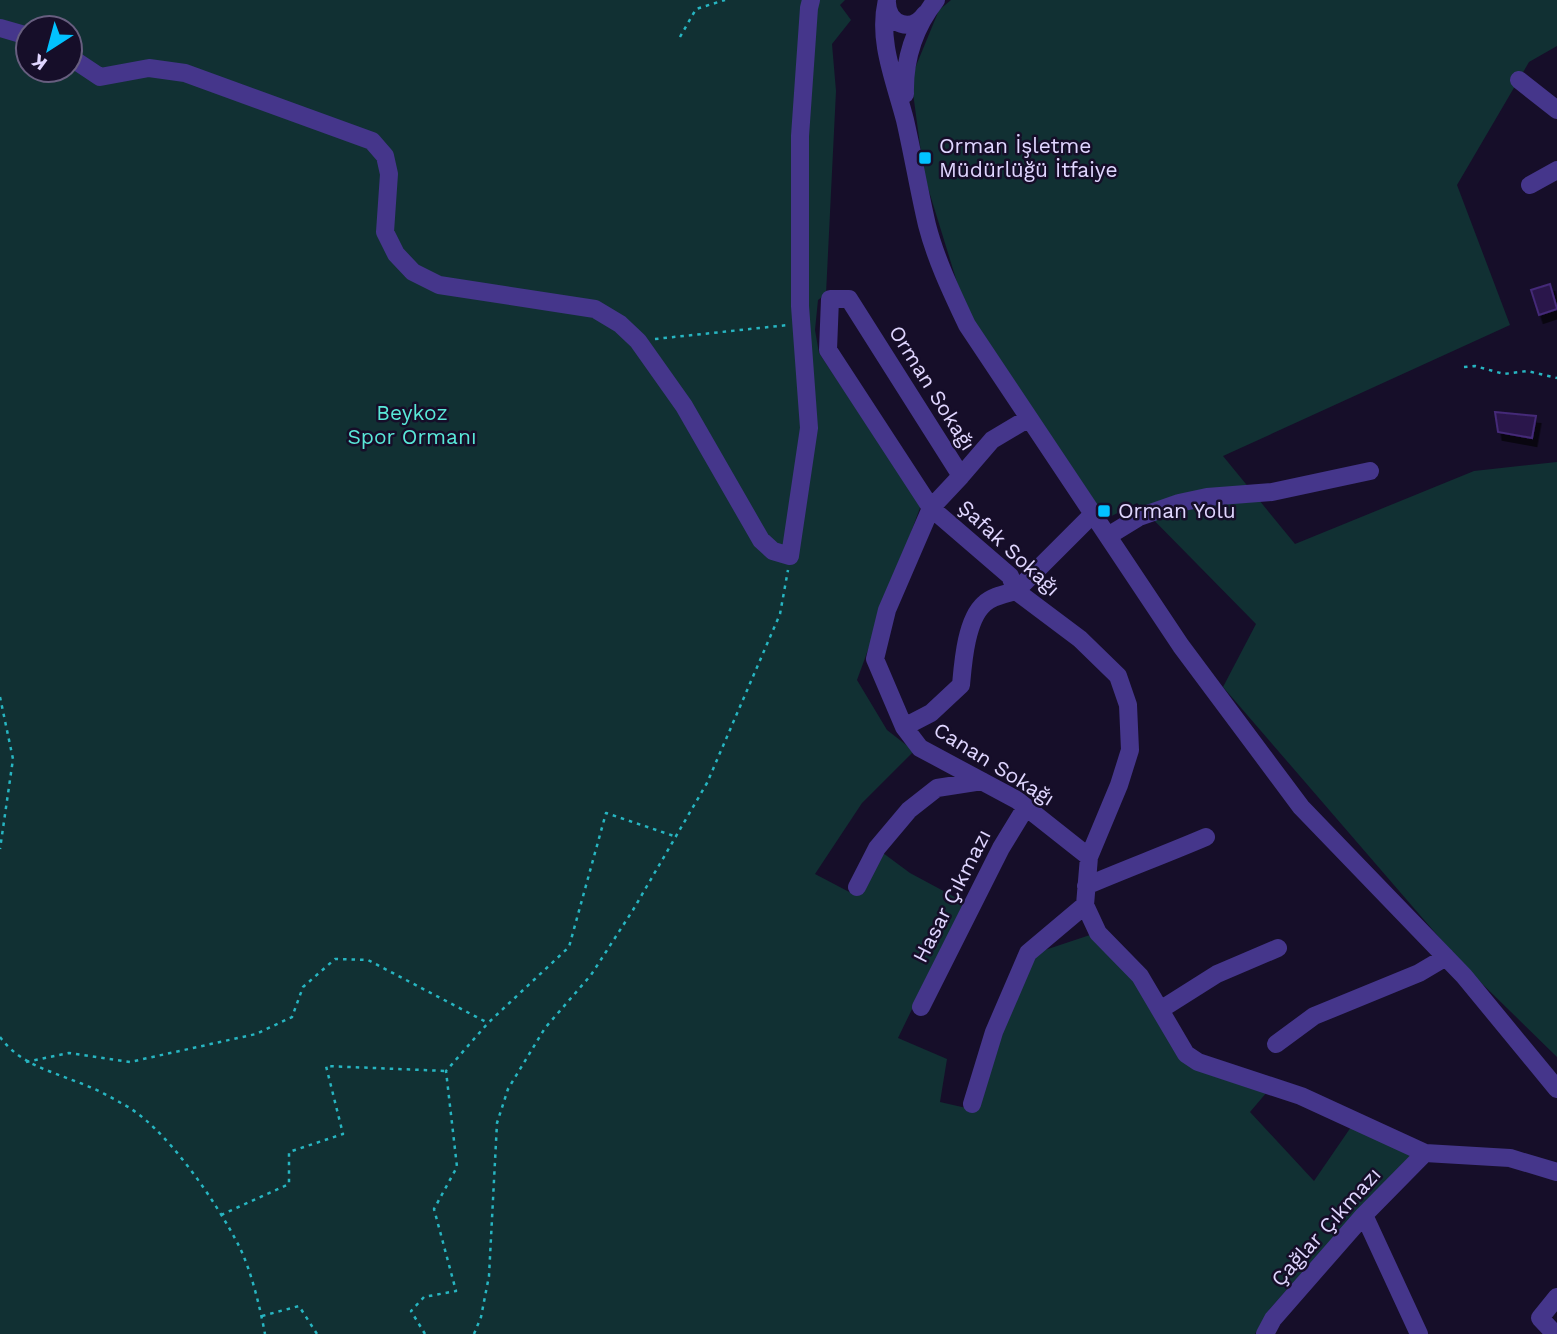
<svg xmlns="http://www.w3.org/2000/svg" width="1557" height="1334" font-family="'Work Sans',sans-serif">
	<style>
		.green { fill: #113033; fill-rule: evenodd }
		.building { fill: #2a194b; stroke: #442978; stroke-width: 2; filter: url(#shadow) }
		.lines { fill: none; stroke-linecap: round; stroke-linejoin: round }
		.path { stroke: #27b5c1; stroke-width: 2.5; stroke-dasharray: 3.5 5; stroke-linecap: butt }
		.minor { stroke: #45368b; stroke-width: 18 }
		.poi-dot { fill: #02c2ff; stroke: #160e29; stroke-width: 2.5 }
		.labels { text-anchor: middle; stroke-width: 5; stroke-linejoin: round; paint-order: stroke }
		.poi-label { font-size: 21px; fill: #e0d6ff; stroke: #160e29; text-anchor: start }
		.street-label { font-size: 21px; fill: #e0d6ff; stroke: #160e29 }
		.park-label { font-size: 21px; fill: #59e8d8; stroke: #160e29 }
	</style>
	<defs>
		<filter id="shadow"><feDropShadow dx="4.5" dy="8" stdDeviation="0" flood-color="#0009"/></filter>
	</defs>
	<rect width="100%" height="100%" fill="#160e29"/>
	<path class="green" d="M0,0H845L840,5L851,20L832,44L836,91L826,294L818,300L815,330L819,353L921,505L857,680L887,730L914,751L862,803L815,874L855,895L883,853L910,873L964,902L898,1038L947,1059L940,1102L975,1110L1030,955L1093,934L1137,978L1186,1061L1267,1092L1250,1112L1314,1181L1351,1127L1411,1155L1356,1212L1269,1310L1255,1334H0ZM28,28H70V70H28Z
		M951,0H1557V46L1529,62L1457,185L1510,325L1223,456L1295,544L1474,471L1557,462V1057L1463,965L1223,687L1256,624L1137,503L1100,522L964,305L924,175L911,78L939,10Z"/>
	<path class="building" d="M1550,284L1557,309L1539,315L1531,290Z
		M1495,412L1536,416L1532,438L1498,432Z"/>
	<g class="lines">
		<path class="path" d="M680,37L696,9L725,0
			M655,339L788,325
			M1464,367L1475,366L1504,374L1527,371L1557,378
			M0,697L13,759L0,849
			M0,1037C20,1064 48,1070 77,1082C92,1087 107,1095 121,1103C164,1124 217,1203 239,1246C251,1270 260,1307 265,1334
			M26,1062L69,1053L130,1062L256,1034L292,1017L303,987L335,959L368,960L488,1023
			M221,1215L289,1184V1152L343,1134L326,1066L446,1071
			M262,1316L299,1306L317,1334
			M425,1334L411,1311L424,1297L456,1291L434,1209L457,1167L446,1071L488,1023L569,947L606,813L674,836
			M474,1334L481,1317L489,1276L497,1123L508,1089L545,1028L591,975L633,910L707,783L780,614L788,570"/>
		<path class="minor" d="M887,0C877,40 895,81 905,120C913,155 919,191 927,225C936,260 952,293 967,325L1181,646L1301,807L1464,976L1557,1089
			M887,3C888,25 912,33 925,14
			M0,28L28,36
			M70,57L100,77L149,68L185,73L372,141L385,156L389,174L385,232L396,254L413,272L439,285L595,309L620,324L638,341L684,406L761,540L773,551L790,556L809,428L800,306V136L809,8L811,0
			M1519,80L1557,110
			M905,94C904,58 914,28 936,0
			M1530,185L1557,170
			M1029,418L992,440L961,476L849,299H830L828,350L931,508L1010,576L1016,591L1080,639L1118,676L1128,705L1130,750L1119,785L1089,857
			M961,476L931,508L887,610L875,659L904,727L920,748L1017,800L1089,857L1085,905L1098,933L1140,976L1186,1054L1198,1062L1301,1096L1425,1153L1510,1158L1557,1172
			M1108,536L1139,517L1179,503L1207,497L1272,492L1370,471
			M904,727L931,713L961,685C963,663 966,620 984,604C992,596 1005,594 1016,591L1093,514
			M1086,886C1126,869 1166,854 1206,837
			M857,887L877,848L909,810L937,788L982,781
			M921,1007L1001,848L1026,807
			M1160,1010L1217,974L1278,948
			M1276,1044L1314,1016L1419,973L1446,957
			M972,1104L994,1032L1028,953L1085,905
			M1364,1215L1419,1334
			M1265,1334L1273,1319L1364,1215L1425,1153
			M1555,1334L1540,1318L1557,1297"/>
	</g>
	<g class="poi-dot">
		<rect x="918" y="151" width="14" height="14" rx="3.5"/>
		<rect x="1097" y="504" width="14" height="14" rx="3.5"/>
	</g>
	<g class="labels">
		<g class="poi-label">
			<text x="939" y="153">Orman İşletme<tspan x="939" dy="24">Müdürlüğü İtfaiye</tspan></text>
			<text x="1118" y="518">Orman Yolu</text>
		</g>
		<g class="street-label">
			<text transform="translate(932 388) rotate(58)" y="7">Orman Sokağı</text>
			<text transform="translate(1009 548) rotate(43)" y="7">Şafak Sokağı</text>
			<text transform="translate(994 764) rotate(32)" y="7">Canan Sokağı</text>
			<text transform="translate(952 896) rotate(-63)" y="7">Hasar Çıkmazı</text>
			<text transform="translate(1326 1227) rotate(-48)" y="7">Çağlar Çıkmazı</text>
		</g>
		<g class="park-label">
			<text x="412" y="420">Beykoz<tspan x="412" dy="24">Spor Ormanı</tspan></text>
		</g>
	</g>
	<g transform="translate(49 49) rotate(216)"><circle r="33" fill="#160e29" stroke="#675e7f" stroke-width="2"/>
	<path d="M0-5L12 26L0 18L-12 26Z" fill="#02c2ff"/>
	<text y="-10" font-size="19" font-weight="bold" text-anchor="middle" fill="#e0d6ff">K</text>
	</g>
</svg>
